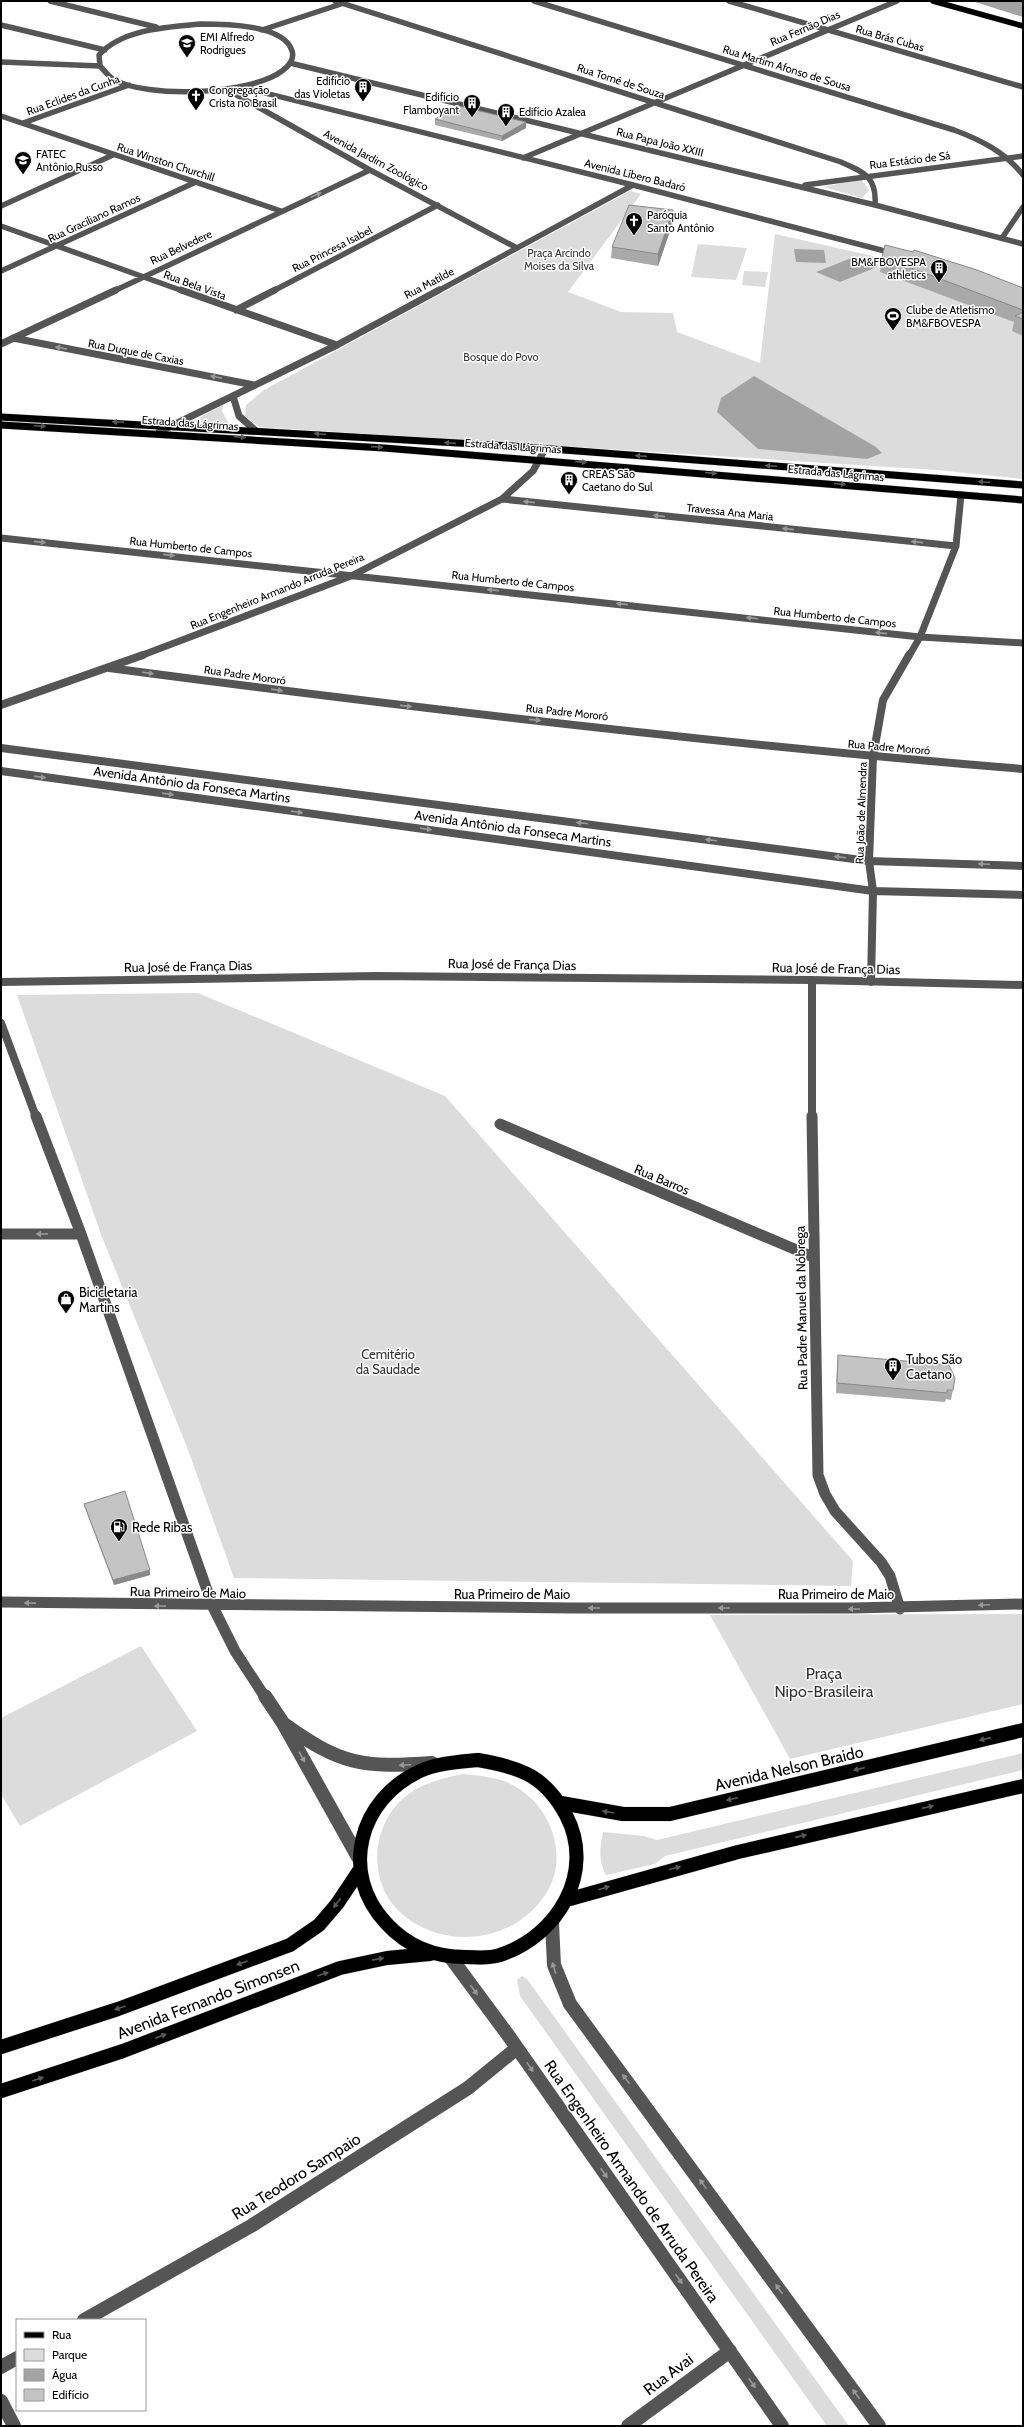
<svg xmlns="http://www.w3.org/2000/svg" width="1024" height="2427" font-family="Cabin,sans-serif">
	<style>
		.green { fill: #dcdcdc }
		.water { fill: #a3a3a3 }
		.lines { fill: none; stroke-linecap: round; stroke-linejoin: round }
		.major-far2-casing { stroke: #dbdbdb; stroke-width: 6 }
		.major-far1-casing { stroke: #dbdbdb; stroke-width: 8 }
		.major-casing { stroke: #dbdbdb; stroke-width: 15 }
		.minor-far4 { stroke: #555; stroke-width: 5.5 }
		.minor-far3 { stroke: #555; stroke-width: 7 }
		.minor-far2 { stroke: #555; stroke-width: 8 }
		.minor-far1 { stroke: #555; stroke-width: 11 }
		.minor { stroke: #555; stroke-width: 14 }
		.major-far2 { stroke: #000; stroke-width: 5.5 }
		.major-far1 { stroke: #000; stroke-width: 7 }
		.major { stroke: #000; stroke-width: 14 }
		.wall { fill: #a9a9a9 }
		.shaded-wall { fill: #898989 }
		.building { fill: #c4c4c4; stroke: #898989 }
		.oneway { fill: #999 }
		.oneway2 { fill: #595959 }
		.labels { text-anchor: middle; stroke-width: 3; stroke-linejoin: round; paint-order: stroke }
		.far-street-label { font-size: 11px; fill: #000; stroke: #fff }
		.far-poi-label { font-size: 11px; fill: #000; stroke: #fff; text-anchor: start }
		.far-park-label { font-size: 11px; fill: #333; stroke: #fff }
		.street-label { font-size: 13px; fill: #000; stroke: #fff }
		.poi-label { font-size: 13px; fill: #000; stroke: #fff; text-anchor: start }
		.park-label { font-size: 13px; fill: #333; stroke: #fff }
		.near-park-label { font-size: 16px; fill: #333; stroke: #fff }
		.near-street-label { font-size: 16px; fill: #000; stroke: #fff }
	</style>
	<rect width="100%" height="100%" fill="#fff"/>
	<path class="green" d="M861,179L869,190L862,198L824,187Z
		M630,191L641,194L568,292L621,312L673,313L677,332L760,363L775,234L931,269L1023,298V479L937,470L259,427L245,416L246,405L264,390Z
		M698,244L747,248L736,280L691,277Z
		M744,271L768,272L765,287L742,285Z
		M223,405L222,411L229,424L191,422Z
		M198,993L445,1096L853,1561L851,1586L234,1578L187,1447L102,1237L17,995Z
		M1023,1614V1704L790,1759L710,1615Z
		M141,1646L197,1731L20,1826L1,1794V1718Z
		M1023,1753V1770L665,1856L655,1864L606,1875C598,1860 600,1848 603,1832L644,1836L657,1840Z
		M463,1774C482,1776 501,1777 518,1788C554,1811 570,1862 543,1898C511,1943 443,1950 402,1914C365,1882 371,1820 410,1793C426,1782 444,1778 463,1774Z
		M522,1976L527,1979L849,2426H827L520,1996L517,1980Z"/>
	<path class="water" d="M972,1H1019L1023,2V17Z
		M794,249L824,250L826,263L796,262Z
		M854,257L877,267L840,282L816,272Z
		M754,376L876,447L882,453L867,459L758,449L717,412L721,398Z"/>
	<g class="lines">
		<defs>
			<path id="major-far2" d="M933,1L1023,26"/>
			<path id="major-far1" d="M1,417L512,446L1023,485
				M1,425L384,448L1023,500"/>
			<path id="major" d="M478,1760C496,1763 515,1767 531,1776C546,1785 558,1800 566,1815C596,1872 558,1936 500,1955C489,1959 476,1957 465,1957C434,1957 407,1946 386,1923C339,1873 359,1799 420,1771C438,1763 459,1762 478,1760Z
				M561,1803L623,1814H670L1023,1730
				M570,1899L738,1852L1023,1786
				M1,2047L118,2009L290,1945L319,1925L337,1904L359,1871
				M1,2091L123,2051L340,1968L387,1958L430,1954"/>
		</defs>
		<use href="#major-far2" class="major-far2-casing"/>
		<use href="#major-far1" class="major-far1-casing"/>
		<use href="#major" class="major-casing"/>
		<path class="minor-far4" d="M50,1L156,27
			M335,1L841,162C864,172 877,177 875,205
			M534,1L954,130C981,140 1005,152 1023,175
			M729,1L1023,87
			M200,24C223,24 284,24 292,51C295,59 288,67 282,71C250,95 147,99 113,79C108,76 104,70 100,66L99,55C122,29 167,27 200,24Z
			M1,25L105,50
			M262,30L344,3
			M1,62L100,66
			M290,63L875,205L1023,244
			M241,87L633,185L896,254
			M226,89L370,170L517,248
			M1,116L281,211
			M23,123L129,85
			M523,158L897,1
			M805,185L1023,156
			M1,206L113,155
			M1,226L183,291
			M1002,238L1023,207
			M1,271L196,182
			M114,291L370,170
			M273,291L438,205
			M438,291L633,185"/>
		<path class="minor-far3" d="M181,290L337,345
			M236,310L275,290
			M13,338L254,385
			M1,344L116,290
			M233,396L239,416L255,430
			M159,432L337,345L439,290
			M502,499L956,546
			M1,538L920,637L1023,643
			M140,656L351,576L502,499L533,471L545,449
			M909,656L920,637L956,546L961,495"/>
		<path class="minor-far2" d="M109,668C413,708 717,744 1023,769
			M1,705L143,655
			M1,748L869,861L1023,866
			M1,771L873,891L1023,895
			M812,980V1117
			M1,982L376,976L812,980L1023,985
			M871,982L873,891L869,861L873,757L883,700L909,655
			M1,1023L36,1117"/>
		<path class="minor-far1" d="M36,1116L81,1234L213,1607L235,1651L265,1697
			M812,1116L818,1475L825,1494L835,1511L881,1562L890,1576L900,1609
			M500,1124L813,1257
			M1,1234H81
			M1,1602L571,1608H853L1023,1604"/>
		<path class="minor" d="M265,1696L283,1723L358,1857
			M284,1724C341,1765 363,1768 432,1763
			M552,1923L554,1965L570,2004L879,2426
			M451,1958L508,2035L782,2426
			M84,2320L251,2226L468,2088L517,2048
			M1,2367L17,2358
			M1,2401L14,2426
			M628,2426L730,2351"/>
		<use href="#major-far2" class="major-far2"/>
		<use href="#major-far1" class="major-far1"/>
		<use href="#major" class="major"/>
	</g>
	<path class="wall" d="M435,119L526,128L502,141L435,125Z
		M673,210V222L658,266L611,258L612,247Z
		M882,257L1023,288V336L1012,331L1014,322L880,272Z
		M838,1355L955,1378L951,1400L946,1399L945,1402L836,1393L837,1365Z
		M84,1504L150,1575L114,1585L85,1508Z"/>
	<path class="shaded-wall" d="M526,122V128L502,141V136Z
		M673,210V222L658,266V254Z
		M150,1570V1575L114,1585L113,1580Z"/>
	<path class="building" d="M459,106L526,122L502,136L435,119Z
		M629,205L673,210L658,254L612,247Z
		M885,245L913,252L914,250L977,270L1023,288V310L882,257Z
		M1023,312V319L1015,316Z
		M838,1355L949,1365L955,1378L953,1390H947V1393L837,1383Z
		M125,1491L150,1570L113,1580L84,1504Z"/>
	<defs><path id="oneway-solid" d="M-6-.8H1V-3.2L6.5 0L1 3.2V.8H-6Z"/></defs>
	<g class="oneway">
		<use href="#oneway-solid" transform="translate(316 195) rotate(-25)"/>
		<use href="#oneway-solid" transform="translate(61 348) rotate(-169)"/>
		<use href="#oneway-solid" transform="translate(216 377) rotate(-169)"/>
		<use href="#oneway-solid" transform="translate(529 502) rotate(-174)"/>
		<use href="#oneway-solid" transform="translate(659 516) rotate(-174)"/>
		<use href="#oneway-solid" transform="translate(788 529) rotate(-174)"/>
		<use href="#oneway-solid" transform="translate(40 542) rotate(6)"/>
		<use href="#oneway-solid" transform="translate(917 542) rotate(-174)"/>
		<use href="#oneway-solid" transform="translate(169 555) rotate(6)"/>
		<use href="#oneway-solid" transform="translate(493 590) rotate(-174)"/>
		<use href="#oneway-solid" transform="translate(622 604) rotate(-174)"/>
		<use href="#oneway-solid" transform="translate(752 618) rotate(-173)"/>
		<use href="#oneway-solid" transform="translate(881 633) rotate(-174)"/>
		<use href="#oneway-solid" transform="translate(148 673) rotate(8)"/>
		<use href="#oneway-solid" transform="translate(277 690) rotate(8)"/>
		<use href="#oneway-solid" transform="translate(406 706) rotate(6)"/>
		<use href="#oneway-solid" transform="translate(535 720) rotate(6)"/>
		<use href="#oneway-solid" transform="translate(40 777) rotate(8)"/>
		<use href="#oneway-solid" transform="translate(168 794) rotate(8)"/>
		<use href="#oneway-solid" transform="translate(297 812) rotate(8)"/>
		<use href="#oneway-solid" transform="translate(582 823) rotate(-173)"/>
		<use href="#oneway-solid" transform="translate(426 829) rotate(8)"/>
		<use href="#oneway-solid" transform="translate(711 840) rotate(-173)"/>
		<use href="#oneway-solid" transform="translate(840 857) rotate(-173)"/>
		<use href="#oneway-solid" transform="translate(984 864) rotate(-178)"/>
		<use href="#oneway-solid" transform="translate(42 1234) rotate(180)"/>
		<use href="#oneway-solid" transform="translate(30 1603) rotate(-179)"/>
		<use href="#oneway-solid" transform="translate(984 1605) rotate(178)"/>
		<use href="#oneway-solid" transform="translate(160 1606) rotate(-179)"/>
		<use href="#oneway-solid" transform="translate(594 1608) rotate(-180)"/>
		<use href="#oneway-solid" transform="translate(724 1608) rotate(-180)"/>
		<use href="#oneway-solid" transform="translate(854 1609) rotate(-180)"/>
		<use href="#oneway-solid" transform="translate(302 1757) rotate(61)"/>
		<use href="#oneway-solid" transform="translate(405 1765) rotate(177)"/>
		<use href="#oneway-solid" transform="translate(554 1968) rotate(-107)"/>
		<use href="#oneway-solid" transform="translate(474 1990) rotate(54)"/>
		<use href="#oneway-solid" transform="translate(530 2067) rotate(55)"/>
		<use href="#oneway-solid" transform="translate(626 2079) rotate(-126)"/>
		<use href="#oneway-solid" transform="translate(604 2173) rotate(55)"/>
		<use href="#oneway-solid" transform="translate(703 2184) rotate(-126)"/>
		<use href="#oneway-solid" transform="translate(679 2279) rotate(55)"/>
		<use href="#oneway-solid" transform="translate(779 2289) rotate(-126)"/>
		<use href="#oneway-solid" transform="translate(752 2383) rotate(55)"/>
		<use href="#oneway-solid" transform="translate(856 2394) rotate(-126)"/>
	</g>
	<g class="oneway2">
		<use href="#oneway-solid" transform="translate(118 422) rotate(-178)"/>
		<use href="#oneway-solid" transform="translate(40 426) rotate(3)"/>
		<use href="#oneway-solid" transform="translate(320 434) rotate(-176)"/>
		<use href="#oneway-solid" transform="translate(240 437) rotate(4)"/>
		<use href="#oneway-solid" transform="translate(450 443) rotate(-176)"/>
		<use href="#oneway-solid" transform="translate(377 447) rotate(4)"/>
		<use href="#oneway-solid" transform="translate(641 456) rotate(-176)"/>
		<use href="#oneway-solid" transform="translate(581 462) rotate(5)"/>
		<use href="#oneway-solid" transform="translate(771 466) rotate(-176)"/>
		<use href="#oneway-solid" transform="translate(711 473) rotate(5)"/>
		<use href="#oneway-solid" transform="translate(984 482) rotate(-176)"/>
		<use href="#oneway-solid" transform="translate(840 484) rotate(5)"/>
		<use href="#oneway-solid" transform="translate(985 1739) rotate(167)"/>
		<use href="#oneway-solid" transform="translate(859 1769) rotate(167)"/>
		<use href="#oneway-solid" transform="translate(732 1799) rotate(167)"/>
		<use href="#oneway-solid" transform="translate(928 1807) rotate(-13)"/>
		<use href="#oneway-solid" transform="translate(608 1812) rotate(-170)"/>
		<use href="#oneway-solid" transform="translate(801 1836) rotate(-13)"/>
		<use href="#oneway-solid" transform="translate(675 1868) rotate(-14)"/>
		<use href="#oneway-solid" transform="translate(604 1888) rotate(-18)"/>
		<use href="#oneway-solid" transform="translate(337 1903) rotate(127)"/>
		<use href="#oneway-solid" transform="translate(378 1959) rotate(-11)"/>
		<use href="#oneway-solid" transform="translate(242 1963) rotate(160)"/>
		<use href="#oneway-solid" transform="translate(323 1974) rotate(-19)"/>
		<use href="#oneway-solid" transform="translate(120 2008) rotate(161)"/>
		<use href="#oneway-solid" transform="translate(161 2036) rotate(-21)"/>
		<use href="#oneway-solid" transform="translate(38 2079) rotate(-19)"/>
	</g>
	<defs>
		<symbol id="school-pin" viewBox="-11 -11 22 30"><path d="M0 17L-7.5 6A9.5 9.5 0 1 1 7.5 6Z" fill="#000" stroke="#fff"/><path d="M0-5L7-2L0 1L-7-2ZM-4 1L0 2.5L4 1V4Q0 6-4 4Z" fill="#fff"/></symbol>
		<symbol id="building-pin" viewBox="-11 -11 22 30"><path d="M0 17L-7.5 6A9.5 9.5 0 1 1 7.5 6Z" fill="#000" stroke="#fff"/><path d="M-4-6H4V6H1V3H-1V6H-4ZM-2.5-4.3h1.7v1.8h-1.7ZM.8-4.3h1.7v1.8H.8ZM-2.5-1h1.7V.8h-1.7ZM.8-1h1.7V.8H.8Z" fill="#fff"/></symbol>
		<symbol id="church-pin" viewBox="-11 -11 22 30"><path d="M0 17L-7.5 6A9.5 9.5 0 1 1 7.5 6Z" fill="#000" stroke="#fff"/><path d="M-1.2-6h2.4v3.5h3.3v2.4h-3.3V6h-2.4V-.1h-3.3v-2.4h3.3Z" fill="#fff"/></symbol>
		<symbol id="university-pin" viewBox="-11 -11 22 30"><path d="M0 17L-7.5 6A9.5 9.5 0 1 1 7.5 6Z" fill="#000" stroke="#fff"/><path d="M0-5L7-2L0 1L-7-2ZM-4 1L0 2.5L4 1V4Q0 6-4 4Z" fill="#fff"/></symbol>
		<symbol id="stadium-pin" viewBox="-11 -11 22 30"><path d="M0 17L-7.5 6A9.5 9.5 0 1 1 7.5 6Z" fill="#000" stroke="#fff"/><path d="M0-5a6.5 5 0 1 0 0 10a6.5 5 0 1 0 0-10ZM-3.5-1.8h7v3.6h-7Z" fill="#fff"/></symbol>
		<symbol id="shop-pin" viewBox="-11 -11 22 30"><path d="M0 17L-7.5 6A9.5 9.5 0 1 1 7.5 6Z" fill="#000" stroke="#fff"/><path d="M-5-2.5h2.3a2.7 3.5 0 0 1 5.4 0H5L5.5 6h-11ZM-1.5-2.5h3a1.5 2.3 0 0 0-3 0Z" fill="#fff"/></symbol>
		<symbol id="fuel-pin" viewBox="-11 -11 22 30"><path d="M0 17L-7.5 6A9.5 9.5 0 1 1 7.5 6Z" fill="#000" stroke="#fff"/><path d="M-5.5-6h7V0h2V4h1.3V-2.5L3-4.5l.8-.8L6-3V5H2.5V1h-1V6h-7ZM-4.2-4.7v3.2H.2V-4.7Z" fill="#fff"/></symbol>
	</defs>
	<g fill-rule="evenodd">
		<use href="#school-pin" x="177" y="33" width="20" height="27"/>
		<use href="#building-pin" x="353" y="77" width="20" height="27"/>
		<use href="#church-pin" x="186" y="86" width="20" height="27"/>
		<use href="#building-pin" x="462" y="93" width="20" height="27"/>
		<use href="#building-pin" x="496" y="102" width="20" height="27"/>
		<use href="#university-pin" x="13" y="150" width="20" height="27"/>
		<use href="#church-pin" x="624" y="211" width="20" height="27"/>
		<use href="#building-pin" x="929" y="258" width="20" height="27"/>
		<use href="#stadium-pin" x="883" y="306" width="20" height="27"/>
		<use href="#building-pin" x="559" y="470" width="20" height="27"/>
		<use href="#shop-pin" x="56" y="1289" width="20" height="27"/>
		<use href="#building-pin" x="883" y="1356" width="20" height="27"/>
		<use href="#fuel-pin" x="109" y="1517" width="20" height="27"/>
	</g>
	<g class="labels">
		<g class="far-street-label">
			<text transform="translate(805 28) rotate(-23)" y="4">Rua Fernão Dias</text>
			<text transform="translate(890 38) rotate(16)" y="4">Rua Brás Cubas</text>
			<text transform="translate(787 68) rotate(17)" y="4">Rua Martim Afonso de Sousa</text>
			<text transform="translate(621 81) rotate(18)" y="4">Rua Tomé de Souza</text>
			<text transform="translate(73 95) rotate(-20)" y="4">Rua Eclides da Cunha</text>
			<text transform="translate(660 142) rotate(14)" y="4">Rua Papa João XXIII</text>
			<text transform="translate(376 160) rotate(28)" y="4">Avenida Jardim Zoológico</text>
			<text transform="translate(910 160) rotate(-7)" y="4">Rua Estácio de Sá</text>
			<text transform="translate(166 162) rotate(18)" y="4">Rua Winston Churchill</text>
			<text transform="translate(635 175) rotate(14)" y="4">Avenida Líbero Badaró</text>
			<text transform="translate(94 218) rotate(-25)" y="4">Rua Graciliano Ramos</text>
			<text transform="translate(181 247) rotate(-25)" y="4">Rua Belvedere</text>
			<text transform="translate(332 249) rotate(-27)" y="4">Rua Princesa Isabel</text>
			<text transform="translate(429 283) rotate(-28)" y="4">Rua Matilde</text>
			<text transform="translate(195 285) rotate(20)" y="4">Rua Bela Vista</text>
			<text transform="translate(136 352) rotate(11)" y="4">Rua Duque de Caxias</text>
			<text transform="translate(190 423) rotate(4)" y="4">Estrada das Lágrimas</text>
			<text transform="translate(513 446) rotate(4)" y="4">Estrada das Lágrimas</text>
			<text transform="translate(836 473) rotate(5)" y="4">Estrada das Lágrimas</text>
			<text transform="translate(730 512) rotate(6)" y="4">Travessa Ana Maria</text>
			<text transform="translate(191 547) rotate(6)" y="4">Rua Humberto de Campos</text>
			<text transform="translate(513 581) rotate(6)" y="4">Rua Humberto de Campos</text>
			<text transform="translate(277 591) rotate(-22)" y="4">Rua Engenheiro Armando Arruda Pereira</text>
			<text transform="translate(835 617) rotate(6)" y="4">Rua Humberto de Campos</text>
			<text transform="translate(245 675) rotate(8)" y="4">Rua Padre Mororó</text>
			<text transform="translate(567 712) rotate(6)" y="4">Rua Padre Mororó</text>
			<text transform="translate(889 747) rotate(5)" y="4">Rua Padre Mororó</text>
			<text transform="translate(861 813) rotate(-88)" y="4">Rua João de Almendra</text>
		</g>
		<g class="far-poi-label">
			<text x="200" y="41">EMI Alfredo<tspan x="200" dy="13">Rodrigues</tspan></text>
			<text x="350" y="85" text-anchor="end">Edifício<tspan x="350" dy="13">das Violetas</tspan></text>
			<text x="209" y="94">Congregação<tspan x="209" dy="13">Crista no Brasil</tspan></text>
			<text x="459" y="101" text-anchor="end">Edifício<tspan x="459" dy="13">Flamboyant</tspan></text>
			<text x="519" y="116">Edifício Azalea</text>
			<text x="36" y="158">FATEC<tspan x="36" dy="13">Antônio Russo</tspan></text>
			<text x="647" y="219">Paróquia<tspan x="647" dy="13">Santo Antônio</tspan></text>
			<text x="926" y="266" text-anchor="end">BM&amp;FBOVESPA<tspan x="926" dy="13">athletics</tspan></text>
			<text x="906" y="314">Clube de Atletismo<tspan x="906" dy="13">BM&amp;FBOVESPA</tspan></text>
			<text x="582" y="478">CREAS São<tspan x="582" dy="13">Caetano do Sul</tspan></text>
		</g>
		<g class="far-park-label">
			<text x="559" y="257">Praça Arcindo<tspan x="559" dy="13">Moises da Silva</tspan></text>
			<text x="501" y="361">Bosque do Povo</text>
		</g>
		<g class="street-label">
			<text transform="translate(192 784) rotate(8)" y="5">Avenida Antônio da Fonseca Martins</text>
			<text transform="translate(513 828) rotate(8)" y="5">Avenida Antônio da Fonseca Martins</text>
			<text transform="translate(512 964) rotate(1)" y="5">Rua José de França Dias</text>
			<text transform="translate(188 966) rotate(-1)" y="5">Rua José de França Dias</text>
			<text transform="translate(836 968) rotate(1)" y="5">Rua José de França Dias</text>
			<text transform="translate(662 1179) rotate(23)" y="5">Rua Barros</text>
			<text transform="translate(801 1308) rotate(-91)" y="5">Rua Padre Manuel da Nóbrega</text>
			<text transform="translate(188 1592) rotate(1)" y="5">Rua Primeiro de Maio</text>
			<text x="512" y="1599">Rua Primeiro de Maio</text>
			<text x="836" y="1599">Rua Primeiro de Maio</text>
		</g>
		<g class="poi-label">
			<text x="79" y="1297">Bicicletaria<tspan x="79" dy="15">Martins</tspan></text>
			<text x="906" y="1364">Tubos São<tspan x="906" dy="15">Caetano</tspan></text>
			<text x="132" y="1532">Rede Ribas</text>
		</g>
		<g class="park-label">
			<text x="388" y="1359">Cemitério<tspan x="388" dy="15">da Saudade</tspan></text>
		</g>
		<g class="near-park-label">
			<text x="824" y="1679">Praça<tspan x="824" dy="18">Nipo-Brasileira</tspan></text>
		</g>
		<g class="near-street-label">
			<text transform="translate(789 1768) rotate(-13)" y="6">Avenida Nelson Braido</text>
			<text transform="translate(208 1999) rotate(-21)" y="6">Avenida Fernando Simonsen</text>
			<text transform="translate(296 2176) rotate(-32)" y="6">Rua Teodoro Sampaio</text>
			<text transform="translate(632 2181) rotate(55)" y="6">Rua Engenheiro Armando de Arruda Pereira</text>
			<text transform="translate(668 2374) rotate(-37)" y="6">Rua Avai</text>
		</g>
	</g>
	<rect width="1024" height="2427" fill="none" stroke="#000000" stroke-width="4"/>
	<rect x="16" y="2319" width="130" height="92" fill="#ffffff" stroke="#999999"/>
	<rect x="24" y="2332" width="20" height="6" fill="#000000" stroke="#999999"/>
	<text x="52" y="2339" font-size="12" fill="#000000">Rua</text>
	<rect x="24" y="2349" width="20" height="12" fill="#dcdcdc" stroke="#999999"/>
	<text x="52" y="2359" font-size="12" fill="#000000">Parque</text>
	<rect x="24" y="2369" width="20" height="12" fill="#a3a3a3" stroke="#999999"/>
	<text x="52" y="2379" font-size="12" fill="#000000">Água</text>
	<rect x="24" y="2389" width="20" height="12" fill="#c4c4c4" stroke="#999999"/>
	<text x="52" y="2399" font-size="12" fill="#000000">Edifício</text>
</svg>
